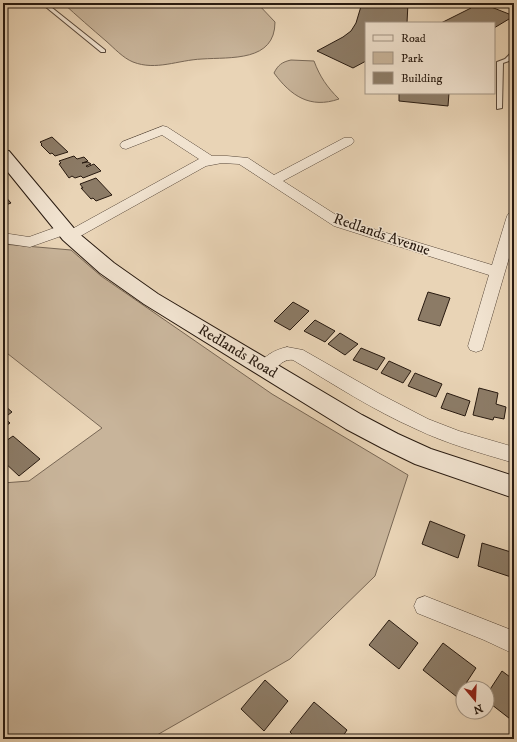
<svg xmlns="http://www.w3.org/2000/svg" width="517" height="742" font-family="'IM FELL DW Pica',serif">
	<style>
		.green { fill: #c8b49a; stroke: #786755 }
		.building { fill: #8c7b66; stroke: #281a10 }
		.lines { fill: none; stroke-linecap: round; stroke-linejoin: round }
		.service-casing { stroke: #58483a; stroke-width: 2 }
		.minor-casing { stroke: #58483a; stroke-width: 1 }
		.secondary-casing { stroke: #281a10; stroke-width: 2 }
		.service { fill: #f1e3d0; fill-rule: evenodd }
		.minor { fill: #f1e3d0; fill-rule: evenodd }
		.secondary { fill: #f1e3d0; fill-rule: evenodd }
		.labels { text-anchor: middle; stroke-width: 3; stroke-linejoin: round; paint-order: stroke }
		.street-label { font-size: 15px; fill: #281a10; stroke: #f1e3d0 }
	</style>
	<rect width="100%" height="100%" fill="#e9d4b6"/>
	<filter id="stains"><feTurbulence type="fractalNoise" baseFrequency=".005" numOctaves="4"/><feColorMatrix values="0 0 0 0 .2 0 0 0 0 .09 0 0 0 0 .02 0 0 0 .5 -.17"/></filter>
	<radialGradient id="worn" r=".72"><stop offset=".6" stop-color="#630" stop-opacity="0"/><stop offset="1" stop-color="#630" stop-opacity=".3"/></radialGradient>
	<path class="green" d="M63,3H257L275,22C275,62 231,57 202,59C178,60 156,71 133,62C123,58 114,48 106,41C92,29 77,16 63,3Z
		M291,60L314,61C320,77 327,87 339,99C310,109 291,96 274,73C278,65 282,62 291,60Z
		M3,244L71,250L101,276L272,394L408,475L375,576L290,659L150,739H3V483L29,481L102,428L3,350Z"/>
	<path class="building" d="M362,3H408L407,23H366V61L353,68L317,51L343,37L351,31L356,23Z
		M466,3H481L514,16L494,28V23H441L471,8L463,5Z
		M399,93H449L448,106L399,101Z
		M52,137L68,152L55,156L52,153L50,154L41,145L42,144L40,142Z
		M74,156L77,159L84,157L88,161L82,163L88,162L91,164L86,166L87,167L94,164L101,171L83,178L81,176L75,178L72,176L69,178L59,164L61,163L59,161Z
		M96,178L112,195L96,201L93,198L91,199L81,188H83L80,184Z
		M3,194L11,203L3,206Z
		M428,292L450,298L440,326L418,320Z
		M293,302L309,311L290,330L274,321Z
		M315,320L335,331L325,342L304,331Z
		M340,333L358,344L345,355L328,344Z
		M361,348L385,358L377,370L353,360Z
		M389,361L411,371L403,383L381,373Z
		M415,373L442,384L436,397L408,386Z
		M479,388L498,393L496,404L506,407L504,419L494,417L493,420L473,415Z
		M447,393L470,401L465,416L441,408Z
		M5,406L12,412L4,418L10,423L3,428V408Z
		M13,436L40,459L19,476L3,461V443Z
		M430,521L465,535L458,558L422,544Z
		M482,543L514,553V578L478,566Z
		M389,620L418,643L399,669L369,645Z
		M443,643L476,668L457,697L423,670Z
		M502,671L514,680V722L487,701V694Z
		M265,680L288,701L264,731L241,709Z
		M314,702L347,730L341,739H297L290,732Z"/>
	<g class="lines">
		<defs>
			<path id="service" d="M41,3H46L105,50V52H101Z
				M514,50V55L509,61L503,63L502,108L497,109V62L505,59Z"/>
			<path id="minor" d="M163,126L167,127L212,156H227L248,158L274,175L344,138H352L354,141L352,144L283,181L344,220L492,265L507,216L509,213L514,212V241L482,350L476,352L470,350L468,346L489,275L334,226L239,164L222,163L206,166L75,239L70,241L65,239L64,235L30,247L3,243V233L29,237L65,224L70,226L72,229L199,159L162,135L126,149L122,148L120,145L122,142Z
				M287,347L303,350L380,394L428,419L459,431L514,447V463C481,453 447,444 416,429C373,410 333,384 293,360C277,358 276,378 259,373L257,368C263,356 274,350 287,347Z
				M425,596L514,631V654L484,640L417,613L414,606L417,599Z"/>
			<path id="secondary" d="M3,150L9,151L77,232L114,263L158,294L362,415L398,434L431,449L514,476V498L415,464L382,448L346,429L144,304L100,273L63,240L3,166Z"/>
		</defs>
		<use href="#service" class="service-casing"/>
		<use href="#minor" class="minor-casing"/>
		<use href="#secondary" class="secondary-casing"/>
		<use href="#service" class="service"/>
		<use href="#minor" class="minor"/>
		<use href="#secondary" class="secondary"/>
	</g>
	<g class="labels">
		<g class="street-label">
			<text transform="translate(382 234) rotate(19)" y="5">Redlands Avenue</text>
			<text transform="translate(238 351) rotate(31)" y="5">Redlands Road</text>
		</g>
	</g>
	<rect width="517" height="742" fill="none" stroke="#e9d4b6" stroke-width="16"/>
	<rect x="4" y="4" width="509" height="734" fill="none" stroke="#281a10" stroke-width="2"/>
	<rect x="8" y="8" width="501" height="726" fill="none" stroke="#281a10"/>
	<rect x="365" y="22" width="130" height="72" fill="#f1e3d0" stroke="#a19383"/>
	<rect x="373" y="35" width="20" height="6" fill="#f1e3d0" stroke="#a19383"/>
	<text x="401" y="42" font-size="12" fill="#281a10">Road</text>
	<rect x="373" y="52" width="20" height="12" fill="#c8b49a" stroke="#a19383"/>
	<text x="401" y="62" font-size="12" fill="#281a10">Park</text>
	<rect x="373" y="72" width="20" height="12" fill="#8c7b66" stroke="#a19383"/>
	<text x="401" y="82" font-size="12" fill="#281a10">Building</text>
	<g transform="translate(475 700) rotate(161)"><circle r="19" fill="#f1e3d0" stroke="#a19383"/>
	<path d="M0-3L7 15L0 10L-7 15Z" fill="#8f2418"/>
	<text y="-6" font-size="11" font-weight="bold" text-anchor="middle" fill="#281a10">N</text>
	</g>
	<rect width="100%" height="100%" filter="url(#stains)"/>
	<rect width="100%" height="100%" fill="url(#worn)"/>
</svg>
